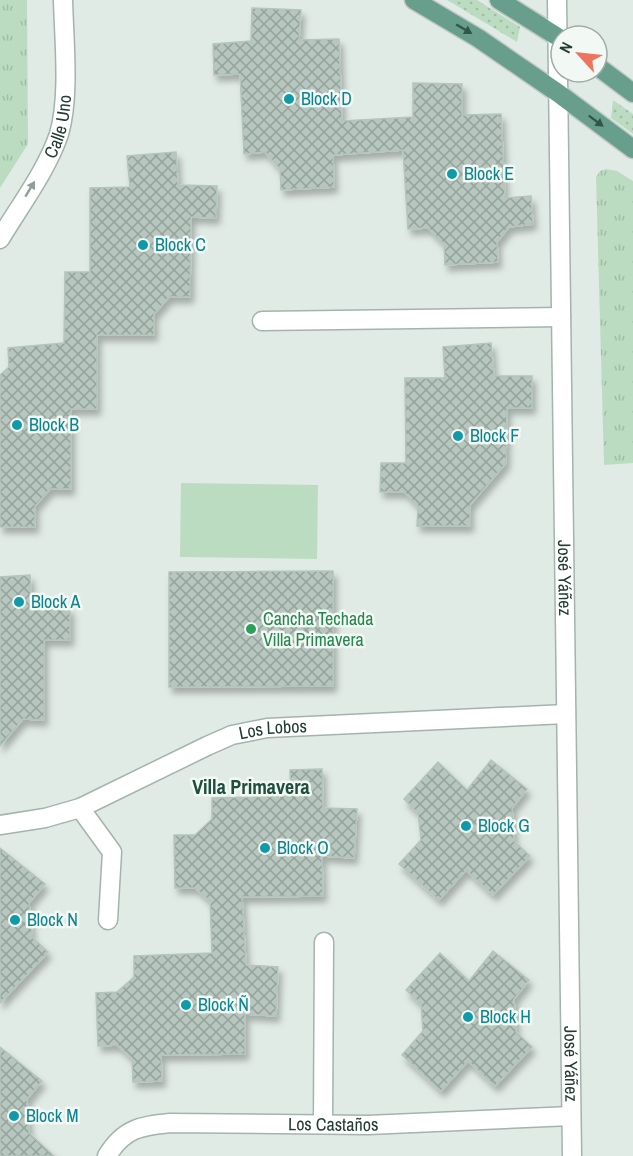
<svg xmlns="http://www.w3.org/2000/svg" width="633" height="1156" font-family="'Archivo Narrow',sans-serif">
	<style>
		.grass { fill: url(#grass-dots) }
		.park { fill: url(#park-tufts) }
		.pitch { fill: #bbdcc1 }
		.building { fill: url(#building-cross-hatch); stroke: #b4c5bc; stroke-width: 1.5; filter: url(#shadow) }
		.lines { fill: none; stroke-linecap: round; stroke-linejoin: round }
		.minor-casing { stroke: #a4b3ad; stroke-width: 21 }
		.major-casing { stroke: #c1c8c6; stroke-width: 21 }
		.minor { stroke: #fff; stroke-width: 18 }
		.major { stroke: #679f8c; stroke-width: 18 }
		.oneway { fill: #335449 }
		.oneway2 { fill: #909d99 }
		.culture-dot { fill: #0f9aa8; stroke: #f2f8f4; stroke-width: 2 }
		.leisure-dot { fill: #2e9e5b; stroke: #f2f8f4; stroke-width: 2 }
		.labels { text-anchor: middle; stroke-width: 5; stroke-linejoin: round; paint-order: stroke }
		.culture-label { font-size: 18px; fill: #0d838f; stroke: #f2f8f4; text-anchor: start }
		.street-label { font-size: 18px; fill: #223b33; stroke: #f2f8f4 }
		.leisure-label { font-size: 18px; fill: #27864d; stroke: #f2f8f4; text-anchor: start }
		.neighbourhood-label { font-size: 20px; font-weight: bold; fill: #1f4d3e; stroke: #f2f8f4 }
	</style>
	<defs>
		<pattern id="grass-dots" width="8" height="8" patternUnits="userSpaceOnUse" patternTransform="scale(1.5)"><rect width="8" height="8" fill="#bbdcc1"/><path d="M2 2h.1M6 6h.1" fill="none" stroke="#a0bea6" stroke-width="1.8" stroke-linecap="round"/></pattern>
		<pattern id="park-tufts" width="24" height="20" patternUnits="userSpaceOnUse" patternTransform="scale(1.5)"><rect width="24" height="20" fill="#bbdcc1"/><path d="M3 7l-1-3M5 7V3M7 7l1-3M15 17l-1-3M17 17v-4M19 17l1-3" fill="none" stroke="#a0bea6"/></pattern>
		<pattern id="building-cross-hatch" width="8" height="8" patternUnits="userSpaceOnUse" patternTransform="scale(1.5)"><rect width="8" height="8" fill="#b7c6bf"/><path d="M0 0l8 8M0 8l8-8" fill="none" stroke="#94a29c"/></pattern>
		<filter id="shadow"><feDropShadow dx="3.5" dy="6" stdDeviation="3" flood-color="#0004"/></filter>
	</defs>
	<rect width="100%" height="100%" fill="#e1ebe6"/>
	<path class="grass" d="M447,0H477L520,27L517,42Z
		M613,100L633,114V134L611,118Z"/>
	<path class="park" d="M0,0H27L28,144L0,188Z
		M606,169L617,171L633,181V463L604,465L596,177L600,171Z"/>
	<path class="pitch" d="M181,483L318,485L317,559L180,557Z"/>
	<path class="building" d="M252,8L301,10L299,40L339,39L342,121L413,117V83L462,84V115L501,114L505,198L531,196L533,224L509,227L497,242L498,262L445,265L444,244L428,228L408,229L403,150L333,155L334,187L281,190L280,169L265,152L244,154L240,74L214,75L213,44L251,41Z
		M176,152L178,185L217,186L216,218L191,217L190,297H169L154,314V335H97V409H71V489H50L35,506V527H0V375L9,367L8,348L64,343L65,272H90V188L130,187L127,156Z
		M491,343L494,376H532V408H507L506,463L470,505V526H417L418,506L404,492H380L381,463H406L405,378H445L443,347Z
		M333,571V686L169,687V572Z
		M30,575L32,608H70V640H44V720L23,719L0,746V577Z
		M491,760L527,789L512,808L514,841L530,856L493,895L466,870L439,900L399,864L421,840L418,813L404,799L438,762L467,790Z
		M322,769L323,808L357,809L354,858L322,856L323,896L242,897L246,965L278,967L276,1016L245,1014V1054L161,1055L162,1081L133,1082L132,1058L117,1045L98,1046L96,993L117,992L134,977V956L212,953L210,901L195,888H175L174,835H195L212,819V798L291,796L290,770Z
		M0,848L45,884L29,903L32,937L48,952L0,1003Z
		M493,951L529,980L514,999L516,1032L532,1047L495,1086L468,1061L441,1091L402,1055L423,1031L421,1004L406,990L440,953L469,981Z
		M0,1047L42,1081L27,1099L29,1133L54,1156H0Z"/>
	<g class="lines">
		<defs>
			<g id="minor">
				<path id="s1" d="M557,0L572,1156"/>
				<path id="s2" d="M0,239C19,207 47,170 59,134C70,97 64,40 63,0"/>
				<path d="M262,321L561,317"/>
				<path d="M80,808L112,852L108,920"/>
				<path id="s3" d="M0,825L45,818L80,808L207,746L232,735L267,728L566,714"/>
				<path d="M323,1124L324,942"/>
				<path id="s4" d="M107,1156C124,1128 141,1126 170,1123L368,1125L571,1116"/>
			</g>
			<path id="major" d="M414,0L478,38L558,93L633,149
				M499,0L561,39
				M597,66L633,93"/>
		</defs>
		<use href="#minor" class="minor-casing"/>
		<use href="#major" class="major-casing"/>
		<use href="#minor" class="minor"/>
		<use href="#major" class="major"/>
	</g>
	<defs><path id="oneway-solid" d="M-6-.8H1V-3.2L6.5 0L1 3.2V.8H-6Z" transform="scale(1.5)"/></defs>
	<g class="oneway">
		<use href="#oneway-solid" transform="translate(464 29) rotate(30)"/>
		<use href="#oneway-solid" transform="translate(596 121) rotate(37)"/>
	</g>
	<use class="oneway2" href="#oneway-solid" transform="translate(30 189) rotate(-59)"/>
	<g class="culture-dot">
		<circle cx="289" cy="99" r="6"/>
		<circle cx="452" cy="174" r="6"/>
		<circle cx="143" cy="245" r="6"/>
		<circle cx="17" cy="425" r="6"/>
		<circle cx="458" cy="436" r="6"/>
		<circle cx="19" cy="602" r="6"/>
		<circle cx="466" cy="826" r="6"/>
		<circle cx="265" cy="848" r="6"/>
		<circle cx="15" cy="920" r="6"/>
		<circle cx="186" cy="1005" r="6"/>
		<circle cx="468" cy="1017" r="6"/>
		<circle cx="14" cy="1116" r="6"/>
	</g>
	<circle class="leisure-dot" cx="251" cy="629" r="6"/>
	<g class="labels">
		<g class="culture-label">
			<text x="301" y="105">Block D</text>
			<text x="464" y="180">Block E</text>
			<text x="155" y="251">Block C</text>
			<text x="29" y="431">Block B</text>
			<text x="470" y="442">Block F</text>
			<text x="31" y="608">Block A</text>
			<text x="478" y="832">Block G</text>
			<text x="277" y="854">Block O</text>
			<text x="27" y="926">Block N</text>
			<text x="198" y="1011">Block Ñ</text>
			<text x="480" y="1023">Block H</text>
			<text x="26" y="1122">Block M</text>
		</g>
		<g class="street-label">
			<text dy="6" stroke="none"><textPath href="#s2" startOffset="128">Calle Uno</textPath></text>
			<text dy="6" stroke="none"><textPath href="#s1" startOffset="578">José Yáñez</textPath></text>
			<text dy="6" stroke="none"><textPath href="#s3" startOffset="292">Los Lobos</textPath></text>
			<text dy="6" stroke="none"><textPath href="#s1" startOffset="1064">José Yáñez</textPath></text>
			<text dy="6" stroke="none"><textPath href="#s4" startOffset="238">Los Castaños</textPath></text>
		</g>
		<g class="leisure-label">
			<text x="263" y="625">Cancha Techada<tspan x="263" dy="21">Villa Primavera</tspan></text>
		</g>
		<g class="neighbourhood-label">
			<text x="251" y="794">Villa Primavera</text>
		</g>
	</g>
	<g transform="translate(579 54) rotate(297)"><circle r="28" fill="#f2f8f4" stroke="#9faca7" stroke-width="1.5"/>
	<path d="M0-4.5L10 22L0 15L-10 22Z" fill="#ed755e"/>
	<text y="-9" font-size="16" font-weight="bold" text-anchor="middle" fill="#223b33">N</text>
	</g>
</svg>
